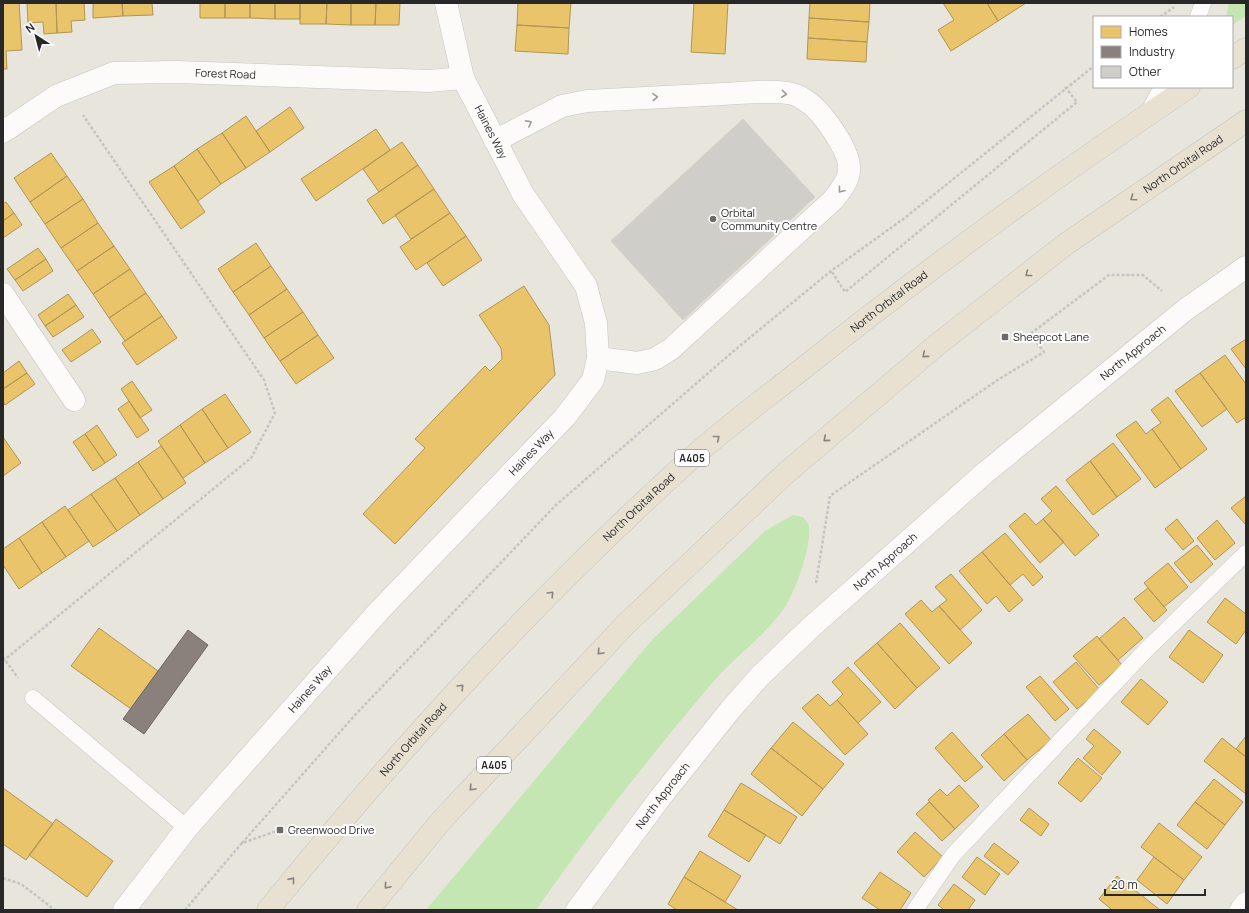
<svg xmlns="http://www.w3.org/2000/svg" width="1249" height="913" font-family="Manrope,sans-serif">
	<style>
		.green { fill: #c3e6b3 }
		.homes { fill: #e9c46a; stroke: #af9556 }
		.industry { fill: #8a817c; stroke: #6d6663 }
		.building { fill: #d0cec9; stroke: #d3d0ca }
		.lines { fill: none; stroke-linecap: round; stroke-linejoin: round }
		.service-casing { stroke: #c5c4c3; stroke-width: 17 }
		.minor-casing { stroke: #c5c4c3; stroke-width: 23 }
		.trunk-casing { stroke: #c4c2c0; stroke-width: 23 }
		.path { stroke: #c5c4c3; stroke-width: 2.5; stroke-dasharray: 3 2; stroke-linecap: butt }
		.service { stroke: #fcfbfa; stroke-width: 16 }
		.minor { stroke: #fcfbfa; stroke-width: 22 }
		.trunk { stroke: #e8e1d2; stroke-width: 22 }
		.oneway { stroke: #9d9c9c }
		.oneway2 { stroke: #88847d }
		.poi-dot { fill: #6b6a67; stroke: #fff; stroke-width: 1.5 }
		.labels { text-anchor: middle; stroke-width: 4; stroke-linejoin: round; paint-order: stroke }
		.shield { fill: #fff; stroke: #686868; stroke-width: 1 }
		.shield-label { font-size: 10px; font-weight: bold; fill: #282828 }
		.street-label { font-size: 11px; fill: #282828; stroke: #fff }
		.poi-label { font-size: 11px; fill: #282828; stroke: #fff; text-anchor: start }
	</style>
	<rect width="100%" height="100%" fill="#e8e5dd"/>
	<path class="green" d="M1229,3H1246V16L1232,25V17H1226Z
		M793,515L803,517C805,520 809,524 809,527C811,546 798,583 789,600C772,631 736,655 713,682C651,755 591,831 536,910H426L652,640L765,531Z"/>
	<path class="homes" d="M3,3H19L22,50L6,51L7,69H3Z
		M27,3H56L57,33L44,34L43,22L28,23Z
		M56,3H84L85,20L71,21L72,32L57,33Z
		M93,3H122L123,16L93,18Z
		M122,3H152L153,15L123,16Z
		M200,3H225V18H200Z
		M225,3H250V18H225Z
		M250,3H275V19L250,18Z
		M275,3H300V19H275Z
		M300,3H327L326,24H300Z
		M327,3H351V25L326,24Z
		M351,3H376L375,25H351Z
		M376,3H400L399,25H375Z
		M518,3H571L569,28L517,25Z
		M694,3H728L725,54L691,52Z
		M810,3H870L869,22L809,18Z
		M943,3H987L998,21L951,51L938,30L954,20Z
		M987,3H1026L998,21Z
		M809,18L869,22L867,42L808,38Z
		M517,25L569,28L568,54L515,51Z
		M808,38L867,42L866,62L807,59Z
		M290,107L304,128L270,152L256,131Z
		M246,116L270,152L246,168L222,133Z
		M376,129L390,150L316,201L301,179Z
		M222,133L246,168L221,184L197,149Z
		M402,142L418,165L379,192L363,169Z
		M197,149L221,184L198,201L174,166Z
		M51,153L67,176L30,202L14,178Z
		M418,165L434,189L383,224L367,200Z
		M174,166L205,212L181,229L149,182Z
		M67,176L83,199L45,224L30,202Z
		M434,189L450,213L411,239L395,215Z
		M83,199L98,223L61,248L45,224Z
		M6,202L14,213L3,221V204Z
		M14,213L22,225L3,238V221Z
		M450,213L466,236L416,270L400,247Z
		M98,223L114,246L77,271L61,248Z
		M466,236L482,260L443,286L427,263Z
		M256,243L271,266L233,292L218,269Z
		M114,246L130,269L93,294L77,271Z
		M38,248L46,259L15,280L7,269Z
		M46,259L53,271L23,291L15,280Z
		M271,266L287,289L249,315L233,292Z
		M130,269L146,293L109,318L93,294Z
		M524,286L549,325L555,375L395,544L363,514L425,448L415,439L485,366L490,371L502,359L501,348L479,315Z
		M287,289L303,312L264,338L249,315Z
		M146,293L162,316L125,341L109,318Z
		M68,294L76,305L45,326L38,315Z
		M76,305L84,317L53,337L45,326Z
		M303,312L318,335L280,361L264,338Z
		M162,316L177,338L137,365L122,343Z
		M92,329L101,342L71,362L62,350Z
		M318,335L334,358L296,384L280,361Z
		M1246,339V369L1231,349Z
		M1225,355L1246,384V417L1237,423L1200,373Z
		M19,361L27,373L3,389V373Z
		M27,373L35,384L5,405L3,402V389Z
		M1200,373L1227,409L1202,427L1175,391Z
		M132,381L152,410L140,418L121,389Z
		M225,394L251,432L228,448L202,409Z
		M1168,397L1207,449L1181,469L1152,429L1161,423L1151,410Z
		M129,401L149,430L137,438L118,409Z
		M202,409L228,448L205,463L180,425Z
		M1136,421L1146,434L1152,429L1181,469L1155,488L1116,435Z
		M97,425L117,455L105,463L85,434Z
		M180,425L205,463L183,478L158,441Z
		M85,434L105,463L93,471L73,442Z
		M3,437L21,463L3,476Z
		M1113,443L1141,479L1117,497L1090,461Z
		M161,446L186,483L163,499L138,462Z
		M1090,461L1117,497L1093,515L1066,480Z
		M138,462L163,499L140,515L115,478Z
		M115,478L140,515L117,531L91,494Z
		M1056,486L1099,535L1075,556L1043,519L1052,511L1041,499Z
		M91,494L117,531L93,547L68,510Z
		M1246,496V525L1231,508Z
		M65,506L89,541L66,557L42,522Z
		M1025,513L1036,525L1043,519L1064,542L1040,563L1009,526Z
		M1177,519L1194,541L1183,550L1165,529Z
		M1217,520L1235,543L1215,560L1197,538Z
		M42,522L66,557L42,573L19,538Z
		M1005,533L1043,577L1033,586L1023,574L1010,585L982,552Z
		M19,538L42,573L19,589L3,565V549Z
		M1197,545L1213,564L1191,583L1174,563Z
		M982,552L1023,600L1009,612L996,596L987,604L959,571Z
		M1168,563L1188,587L1164,607L1144,583Z
		M951,574L982,610L960,630L939,606L947,600L935,587Z
		M1148,588L1167,610L1154,622L1134,599Z
		M1225,598L1246,614V630L1236,644L1207,622Z
		M921,600L932,612L939,606L972,643L949,664L905,614Z
		M1124,617L1143,638L1118,660L1099,639Z
		M900,623L940,668L917,688L877,643Z
		M99,628L158,671L131,709L71,666Z
		M1189,630L1223,655L1203,683L1169,657Z
		M1097,636L1122,665L1099,685L1073,656Z
		M877,643L917,688L895,709L854,663Z
		M1076,662L1100,690L1077,709L1053,682Z
		M848,667L881,702L858,723L837,700L843,694L832,682Z
		M1040,676L1069,709L1055,721L1026,687Z
		M1141,679L1168,702L1148,725L1121,702Z
		M818,694L830,706L837,700L868,734L845,755L802,708Z
		M1028,714L1051,740L1027,760L1004,734Z
		M793,722L844,764L823,789L771,748Z
		M1094,729L1121,752L1102,775L1083,758L1094,746L1086,739Z
		M952,732L983,767L965,782L935,748Z
		M1004,734L1027,760L1004,781L981,755Z
		M1246,736V757L1236,749Z
		M1222,738L1246,757V794L1204,761Z
		M771,748L823,789L802,816L751,774Z
		M1078,758L1102,778L1081,802L1058,783Z
		M1214,779L1243,802L1225,825L1195,802Z
		M741,783L797,817L780,844L724,810Z
		M959,785L979,806L955,829L928,800L940,789L947,796Z
		M3,788L53,824L26,860L3,844Z
		M929,802L955,829L942,841L916,814Z
		M1195,802L1225,825L1207,849L1177,825Z
		M1029,808L1049,824L1041,836L1020,820Z
		M724,810L766,835L749,862L708,836Z
		M56,819L113,861L87,897L29,855Z
		M1159,823L1202,857L1184,880L1141,847Z
		M915,832L943,857L924,877L897,852Z
		M994,843L1019,862L1008,875L984,856Z
		M700,851L741,876L725,902L684,877Z
		M977,857L1000,874L985,895L962,877Z
		M1154,857L1184,880L1167,904L1137,880Z
		M880,872L911,893L900,910H880L862,898Z
		M1117,876L1160,910H1112L1099,899Z
		M684,877L725,902L738,910H677L668,904Z
		M954,884L975,900L968,910H944L938,905Z"/>
	<path class="industry" d="M188,630L208,645L144,734L123,719Z"/>
	<path class="building" d="M743,119L815,197L683,320L611,241Z"/>
	<g class="lines">
		<defs>
			<path id="service" d="M1198,17L1203,3
				M1148,113L1162,87
				M33,698L187,828
				M915,910L953,855L1146,650L1246,553"/>
			<g id="minor">
				<path id="s1" d="M3,132L56,96L114,73L177,72L429,81L463,78"/>
				<path d="M495,141L562,106L587,101C632,99 678,96 723,94C741,93 780,89 796,95C816,104 828,122 839,140C855,167 852,177 833,200L671,349L655,359L637,363L598,358"/>
				<path d="M3,294L74,400"/>
				<path id="s2" d="M124,910L187,828L378,612L565,417L593,380L598,358L596,323L586,286L523,194L463,78L446,3"/>
				<path id="s3" d="M577,910L660,798L730,710L760,676L809,629L986,472L1185,310L1246,267"/>
				<path d="M1241,910L1246,903"/>
			</g>
			<g id="trunk">
				<path d="M1232,58L1246,49"/>
				<path id="s4" d="M268,910C396,752 534,601 685,464C721,431 762,401 801,370C926,270 1056,176 1189,87"/>
				<path id="s5" d="M368,910L440,822L626,624L786,473L938,344L1066,244L1246,121"/>
			</g>
		</defs>
		<use href="#service" class="service-casing"/>
		<use href="#minor" class="minor-casing"/>
		<use href="#trunk" class="trunk-casing"/>
		<path class="path" d="M1160,17L1174,7
			M832,272L845,292L1077,102L1065,87
			M816,583L830,496L999,379L1044,352L1030,334L1109,275H1143L1162,291
			M3,657L18,678
			M3,661L251,458L275,413L264,380L83,115
			M242,843L355,715L556,505L736,349L831,271L906,217L1094,66
			M3,878L21,884L55,910
			M185,910L242,843L280,830"/>
		<use href="#service" class="service"/>
		<use href="#minor" class="minor"/>
		<use href="#trunk" class="trunk"/>
	</g>
	<defs><path id="oneway-chevron" d="M-2-3.5L2.5 0L-2 3.5" fill="none" stroke-width="1.6" stroke-linecap="round" stroke-linejoin="round"/></defs>
	<g class="oneway">
		<use href="#oneway-chevron" transform="translate(784 94) rotate(6)"/>
		<use href="#oneway-chevron" transform="translate(655 97) rotate(-3)"/>
		<use href="#oneway-chevron" transform="translate(529 123) rotate(-28)"/>
		<use href="#oneway-chevron" transform="translate(841 190) rotate(128)"/>
	</g>
	<g class="oneway2">
		<use href="#oneway-chevron" transform="translate(1133 198) rotate(145)"/>
		<use href="#oneway-chevron" transform="translate(1028 274) rotate(142)"/>
		<use href="#oneway-chevron" transform="translate(925 355) rotate(140)"/>
		<use href="#oneway-chevron" transform="translate(717 438) rotate(-39)"/>
		<use href="#oneway-chevron" transform="translate(826 439) rotate(140)"/>
		<use href="#oneway-chevron" transform="translate(551 594) rotate(-46)"/>
		<use href="#oneway-chevron" transform="translate(600 652) rotate(133)"/>
		<use href="#oneway-chevron" transform="translate(461 687) rotate(-46)"/>
		<use href="#oneway-chevron" transform="translate(472 788) rotate(133)"/>
		<use href="#oneway-chevron" transform="translate(292 880) rotate(-51)"/>
		<use href="#oneway-chevron" transform="translate(387 886) rotate(130)"/>
	</g>
	<g class="poi-dot">
		<circle cx="713" cy="219" r="4"/>
		<rect x="1001" y="333" width="8" height="8" rx="2"/>
		<rect x="276" y="826" width="8" height="8" rx="2"/>
	</g>
	<g class="labels">
		<g class="shield">
			<rect x="675" y="450" width="34" height="16" rx="3"/>
			<rect x="477" y="757" width="34" height="16" rx="3"/>
		</g>
		<g class="shield-label">
			<text x="692" y="462">A405</text>
			<text x="494" y="769">A405</text>
		</g>
		<g class="street-label">
			<text dy="4" stroke="none"><textPath href="#s1" startOffset="238">Forest Road</textPath></text>
			<text transform="translate(491 132) rotate(63)" y="4">Haines Way</text>
			<text dy="4" stroke="none"><textPath href="#s5" startOffset="1109">North Orbital Road</textPath></text>
			<text dy="4" stroke="none"><textPath href="#s4" startOffset="872">North Orbital Road</textPath></text>
			<text dy="4" stroke="none"><textPath href="#s3" startOffset="791">North Approach</textPath></text>
			<text dy="4" stroke="none"><textPath href="#s2" startOffset="613">Haines Way</textPath></text>
			<text dy="4" stroke="none"><textPath href="#s4" startOffset="548">North Orbital Road</textPath></text>
			<text dy="4" stroke="none"><textPath href="#s3" startOffset="467">North Approach</textPath></text>
			<text dy="4" stroke="none"><textPath href="#s2" startOffset="289">Haines Way</textPath></text>
			<text dy="4" stroke="none"><textPath href="#s4" startOffset="224">North Orbital Road</textPath></text>
			<text dy="4" stroke="none"><textPath href="#s3" startOffset="143">North Approach</textPath></text>
		</g>
		<g class="poi-label">
			<text x="721" y="217">Orbital<tspan x="721" dy="13">Community Centre</tspan></text>
			<text x="1013" y="341">Sheepcot Lane</text>
			<text x="288" y="834">Greenwood Drive</text>
		</g>
	</g>
	<rect width="1249" height="913" fill="none" stroke="#282828" stroke-width="8"/>
	<rect x="1093" y="16" width="140" height="72" fill="#ffffff" stroke="#a9a9a9"/>
	<rect x="1101" y="26" width="20" height="12" fill="#e9c46a" stroke="#a9a9a9"/>
	<text x="1129" y="36" font-size="12" fill="#282828">Homes</text>
	<rect x="1101" y="46" width="20" height="12" fill="#8a817c" stroke="#a9a9a9"/>
	<text x="1129" y="56" font-size="12" fill="#282828">Industry</text>
	<rect x="1101" y="66" width="20" height="12" fill="#d0cec9" stroke="#a9a9a9"/>
	<text x="1129" y="76" font-size="12" fill="#282828">Other</text>
	<g transform="translate(36 36) rotate(324)" stroke="#ffffff" stroke-width="3" paint-order="stroke">
	<path d="M0-3L7 15L0 10L-7 15Z" fill="#282828"/>
	<text y="-6" font-size="11" font-weight="bold" text-anchor="middle" fill="#282828">N</text>
	</g>
	<path d="M1105 889v6h100v-6" fill="none" stroke="#282828" stroke-width="2"/>
	<text x="1111" y="889" font-size="12" fill="#282828" stroke="#ffffff" stroke-width="3" paint-order="stroke">20 m</text>
</svg>
